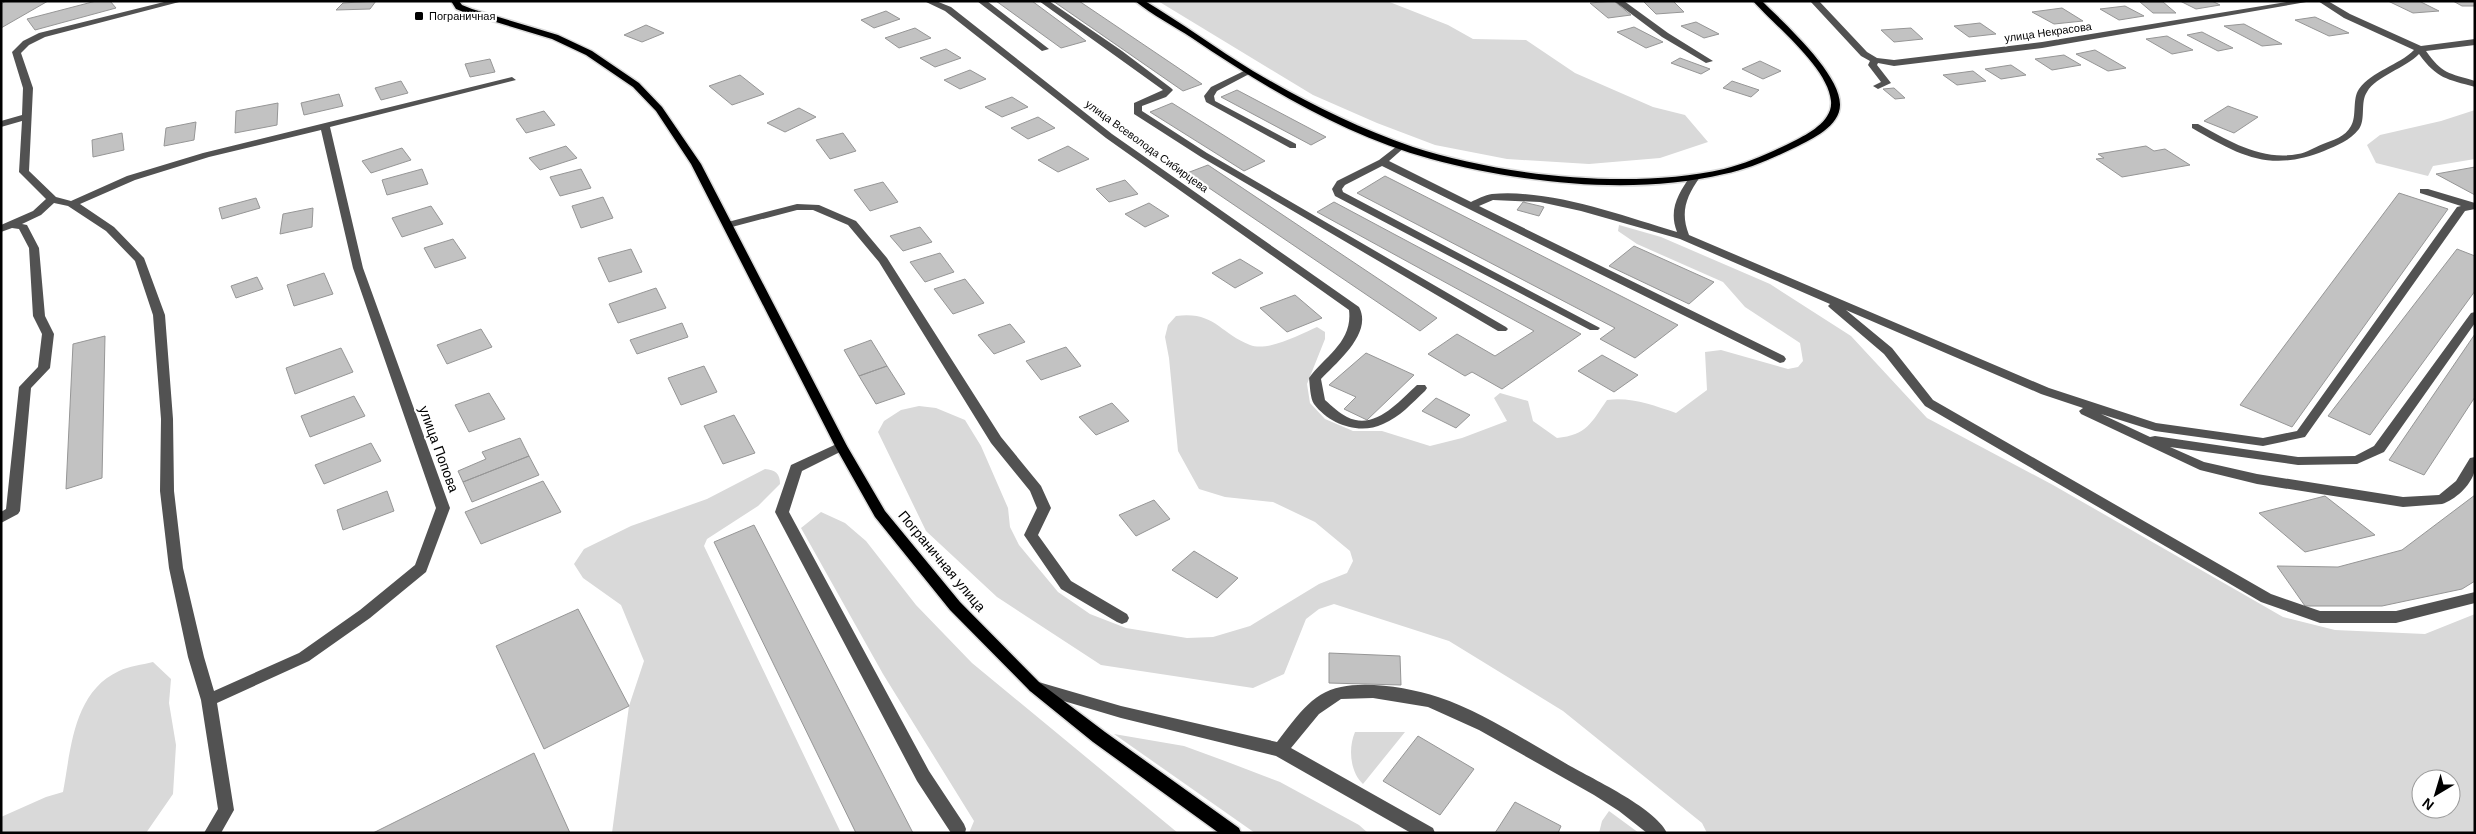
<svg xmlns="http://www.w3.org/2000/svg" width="2476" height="834" font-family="Helvetica,sans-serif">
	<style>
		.green { fill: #d9d9d9; fill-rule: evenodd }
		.building { fill: #c2c2c2; stroke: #969696 }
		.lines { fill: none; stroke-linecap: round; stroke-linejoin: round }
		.major-casing { stroke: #dbdbdb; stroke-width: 3 }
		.minor { fill: #525252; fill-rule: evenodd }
		.major { fill: #000; fill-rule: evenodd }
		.poi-dot { fill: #000; stroke: #fff; stroke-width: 2 }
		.labels { text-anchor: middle; stroke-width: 4.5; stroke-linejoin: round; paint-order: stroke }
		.far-poi-label { font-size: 11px; fill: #000; stroke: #fff; text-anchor: start }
		.far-street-label { font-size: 11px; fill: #000; stroke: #fff }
		.street-label { font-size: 14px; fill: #000; stroke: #fff }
	</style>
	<rect width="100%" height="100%" fill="#fff"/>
	<path class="green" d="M1158,1H1387L1448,25L1473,39L1526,40L1575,73L1653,107L1685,115L1708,142L1660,158L1589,164L1507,159L1435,145L1377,123L1313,95Z
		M2475,110V159L2433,166L2428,176L2376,163L2367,145L2380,135L2441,121Z
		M1619,225L1661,237L1770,284L1851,336L1927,418L2053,485L2283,617L2335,630L2425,634L2475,614V833H1707L1702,823L1563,711L1449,641L1334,604L1319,609L1306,619L1284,674L1253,688L1101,665L997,597L926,531L878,432L884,421L901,410L919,406L936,408L965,420L981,446L1008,508L1010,527L1019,545L1058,592L1090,614L1126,628L1187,638L1213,637L1250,626L1319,584L1347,573L1353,561L1350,551L1315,522L1273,502L1225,497L1199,489L1178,451L1169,358L1165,337L1168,325L1176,316C1215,311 1219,333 1250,345C1268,352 1301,334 1317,327L1325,332V339L1307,384L1310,403L1325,419L1353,431H1382L1430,446L1462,438L1507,421L1494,398L1500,393L1528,401L1533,421L1557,438C1587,435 1591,423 1607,400C1632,397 1652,405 1676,413L1707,390L1705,352L1721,350L1788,369L1798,367L1803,361L1800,343L1745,307L1723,282L1637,244L1618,231ZM2421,779H2451V809H2421Z
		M765,469C775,470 780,473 780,484L758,506L707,539L704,546L841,833H612L629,706L644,661L621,605L583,578L574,564L584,549L631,526L707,499Z
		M821,512L845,523L866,541L916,605L972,663L1178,833H969L974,821L883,674L801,528Z
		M153,662L171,679L169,703L176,745L173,794L146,833H1V817L46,797L63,792C71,750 73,692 119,671C129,666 142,665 153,662Z
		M1355,732H1405L1363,784C1350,772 1348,748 1355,732Z
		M1114,734L1184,746L1225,761L1280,782L1359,825L1368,833H1255Z
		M1609,811L1639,833H1599L1602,821Z"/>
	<path class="building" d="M6,1H48L1,28V4Z
		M96,1H110L116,8L35,30L27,19Z
		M376,1L370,9L336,10L343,3Z
		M996,1H1032L1086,41L1061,48Z
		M1053,1H1079L1202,84L1183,91Z
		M1614,1L1631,15L1608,18L1590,3Z
		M1643,1H1673L1684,12L1656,14Z
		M2180,1H2212L2220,5L2196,9Z
		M2388,1H2419L2439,11L2413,13Z
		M2453,1H2475V6H2462Z
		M2140,2H2163L2176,13H2153Z
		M2125,6L2144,16L2119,20L2100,9Z
		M2062,8L2083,21L2054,24L2032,12Z
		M886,11L900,19L874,28L861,20Z
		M2315,17L2349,33L2329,36L2295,20Z
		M1696,22L1719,34L1704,38L1681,26Z
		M1980,23L1996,34L1969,37L1954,26Z
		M2244,24L2282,44L2262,46L2224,26Z
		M646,25L664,33L642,42L624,35Z
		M1634,27L1663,42L1646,48L1617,32Z
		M915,28L931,38L899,48L885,38Z
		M1911,28L1923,39L1894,42L1881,30Z
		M2202,32L2233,48L2218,51L2187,35Z
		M2167,36L2193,50L2172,54L2146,39Z
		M946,49L961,58L935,67L920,58Z
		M2095,50L2126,68L2108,71L2076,54Z
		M2064,55L2081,65L2052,70L2035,59Z
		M1680,58L1710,69L1701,74L1671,63Z
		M490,59L495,72L470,77L465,64Z
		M1760,61L1781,71L1763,79L1742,69Z
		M2011,65L2026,75L2001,79L1985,69Z
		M970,70L986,79L960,89L944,80Z
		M1973,71L1986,81L1957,85L1943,75Z
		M740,75L764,94L732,105L709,86Z
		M401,81L408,93L381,100L375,88Z
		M1732,81L1759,90L1751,97L1723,88Z
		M1894,88L1905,98L1895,99L1883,89Z
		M1237,90L1326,137L1311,145L1221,97Z
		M339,94L343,106L304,115L301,103Z
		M1012,97L1028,107L1002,117L985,107Z
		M278,103L277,125L235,133L236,111Z
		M1172,103L1265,161L1244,171L1150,112Z
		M2228,106L2258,117L2234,133L2204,121Z
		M799,108L816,117L785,132L767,123Z
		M544,111L555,125L526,133L516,119Z
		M1038,117L1055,128L1028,139L1011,128Z
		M196,122L194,140L164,146L166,128Z
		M122,133L124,150L93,157L92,140Z
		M843,133L856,151L830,159L816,140Z
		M566,146L577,158L540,170L529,158Z
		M1068,146L1089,159L1058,172L1038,160Z
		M2146,146L2154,151L2165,149L2190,165L2122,177L2096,159L2104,158L2098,154Z
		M402,148L411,160L371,173L362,161Z
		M1208,165L1437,318L1420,331L1187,173Z
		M2475,167V195L2436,174Z
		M422,169L428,184L387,195L382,180Z
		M581,169L591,188L560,196L550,177Z
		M1385,176L1678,325L1635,358L1600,339L1615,328L1357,193Z
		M1125,180L1138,194L1109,202L1096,189Z
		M883,182L898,202L870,211L854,190Z
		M2399,193L2448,209L2292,427L2240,405Z
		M603,197L613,218L581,228L572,206Z
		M256,198L260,208L222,219L219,208Z
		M1334,202L1581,334L1502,389L1472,372L1465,376L1428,354L1457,334L1495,356L1534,331L1317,212Z
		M1523,202L1544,207L1539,216L1517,210Z
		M1149,203L1169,216L1145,227L1125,214Z
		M431,206L443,224L402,237L392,218Z
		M313,208L312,227L280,234L283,214Z
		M920,227L932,242L903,251L890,236Z
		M453,239L466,258L435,268L424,248Z
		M1634,246L1714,282L1689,304L1609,266Z
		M631,249L642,272L609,282L598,258Z
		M2457,249L2475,256V291L2370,435L2328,416Z
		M940,253L954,272L925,282L910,262Z
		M1240,259L1263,273L1235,288L1212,273Z
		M324,273L333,294L294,306L287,285Z
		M257,277L263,289L236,298L231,286Z
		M965,279L984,303L953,314L934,289Z
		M656,288L666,308L618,323L609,304Z
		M1295,295L1322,318L1287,332L1260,308Z
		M682,323L688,337L637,354L630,340Z
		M1010,324L1025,342L994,354L978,335Z
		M481,329L492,347L447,364L437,345Z
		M2475,334V397L2424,475L2389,460Z
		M105,336L102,478L66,489L73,344Z
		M871,340L887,366L859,376L844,350Z
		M1066,347L1081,366L1041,380L1026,361Z
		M341,348L353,372L295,394L286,368Z
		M1366,353L1414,375L1367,420L1344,409L1356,397L1329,385Z
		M1602,355L1638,375L1614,392L1578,371Z
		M704,366L717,392L681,405L668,378Z
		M887,366L905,394L876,404L859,376Z
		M489,393L505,419L469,432L455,405Z
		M354,396L365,416L310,437L301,416Z
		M1436,398L1470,415L1456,428L1422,411Z
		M1112,403L1129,421L1096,435L1079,417Z
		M734,415L755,453L723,464L704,426Z
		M520,438L529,456L463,482L458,471L486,459L482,452Z
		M371,443L381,461L324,484L315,465Z
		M529,456L539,475L472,502L463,482Z
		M543,481L561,512L481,544L465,512Z
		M387,491L394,511L343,530L337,510Z
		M2475,495V581L2462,589L2382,606H2305L2277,566L2338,567L2402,550Z
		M2325,496L2375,535L2305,552L2259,513Z
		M1154,500L1170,519L1136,536L1119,515Z
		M754,525L913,833H856L714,542Z
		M1194,551L1238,578L1217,598L1172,570Z
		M578,609L629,706L544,749L496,646Z
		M1329,653L1400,656L1401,685L1329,683Z
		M1418,736L1474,769L1440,815L1383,781Z
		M534,753L570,833H373Z
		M1515,802L1561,826L1558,833H1495Z"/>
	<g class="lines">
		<defs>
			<path id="major" d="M451,1H459L462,5L472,9L558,35L592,51L639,83L662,107L701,164L847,446L885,511L960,602L1040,683L1105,732L1239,828L1241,833H1219L1093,742L1030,691L950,610L875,517L835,446L691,164L656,111L633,87L586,55L552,39L466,13L456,9Z
				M1135,1H1145C1182,23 1217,49 1253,71C1304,101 1357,128 1413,147C1503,176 1631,190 1724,169C1748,163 1772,152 1794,141C1808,134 1833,121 1831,101C1828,67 1775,26 1753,1H1762C1783,22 1841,74 1840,105C1840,126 1812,139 1796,147C1773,158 1749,169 1724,174C1633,196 1521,183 1431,159C1344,135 1266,88 1192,38C1174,26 1152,15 1135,1Z"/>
		</defs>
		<use href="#major" class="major-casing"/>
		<path class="minor" d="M168,1H183L45,37L29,45L21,53L33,88L29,171L56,197L71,201L127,176L203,153L512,77L516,80L330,127L363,268L450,508L426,572L370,618L309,661L217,703L234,810L221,833H204L218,809L201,700L188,657L169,568L160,491L161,419L153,315L135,261L106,231L68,206L54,203L41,215L22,224L27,225L39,248L45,316L54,334L50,368L31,388L20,511L18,514L1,523V512L6,509L19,387L38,367L42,334L33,316L29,248L19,229L12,228L1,232V225L33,211L46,199L19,172L22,121L1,127V121L22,115L23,88L12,52L23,41L39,33ZM321,130L353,268L436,508L415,565L360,610L299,653L214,691L204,657L183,568L174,491L173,419L165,315L144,258L114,227L80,204L135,180L209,157Z
			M924,1H936L951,7L1112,134L1359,307C1373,333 1337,362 1321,379L1325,400C1332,406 1339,413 1347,417C1375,431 1398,402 1417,385H1425L1427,388L1425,391C1412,403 1400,417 1383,424C1360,435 1330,425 1314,404C1310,398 1310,385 1309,378C1325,356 1353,342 1349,310L1106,138L945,11Z
			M977,1H987L1049,49L1042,51Z
			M1039,1H1049L1122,51L1171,88L1173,90L1166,97L1142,106V111L1207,153L1506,327L1508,329L1506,331H1498L1201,157L1134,114V103L1163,90Z
			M1614,1H1624L1668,33L1713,61L1706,63L1662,37Z
			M1810,1H1819L1867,52L1877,58L1894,60L2042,42L2292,1H2312L2042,48L1894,66L1878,63L1877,65L1891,83L1878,89L1873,86L1881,82L1868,65L1870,61L1861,56Z
			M2318,1H2328L2350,14L2421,46L2475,39V45L2426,51C2442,74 2449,73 2475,81V87C2447,79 2437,79 2419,54C2406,68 2376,76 2367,92C2360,102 2366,119 2359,129C2349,141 2338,145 2324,151C2269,173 2239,155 2192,128V124H2198C2229,141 2261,161 2298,154C2306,153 2315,147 2323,144C2333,140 2345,137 2351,126C2357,116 2352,99 2359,89C2372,71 2399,65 2414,50L2344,18Z
			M1246,70L1253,72L1217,91L1214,96L1215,101L1296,144V148H1290L1206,102L1204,96L1211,87Z
			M1401,143L1406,146L1389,161L1471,202C1477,199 1485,195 1492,194C1552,189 1620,215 1677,232C1668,209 1679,193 1691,175H1699L1700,177C1686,197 1680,212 1689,235L2049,388L2156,423L2263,438L2297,431L2457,207L2461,206L2420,193V189H2428L2475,203V209L2465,211L2305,437L2263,446L2155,431L2101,414L2150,437L2155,436L2298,457L2355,456L2374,446L2471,313L2475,312V323L2384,452L2357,464L2298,465L2170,447L2204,462L2257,474L2403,497L2439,495L2456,481L2470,458L2475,457C2475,462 2476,468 2474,473C2470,486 2455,500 2442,504L2403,507L2257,484L2200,470L2081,414L2079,411L2083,408L2041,394L1846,310L1892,348L1933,400L2271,594L2320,611H2396L2475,592V603L2396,623H2320L2261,602L1925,406L1884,354L1830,308L1828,306L1830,304L1680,239L1581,211L1540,202L1493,200L1479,206L1784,356L1786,359L1784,362L1780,363L1382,166L1345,185L1342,189L1343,192L1600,328L1598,330H1590L1335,196L1332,189L1337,181L1379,160Z
			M797,204L819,205L856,221L887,258L1001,437L1041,486L1051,508L1038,535L1071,581L1127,614L1129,618L1127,622L1122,624L1117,622L1061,589L1024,535L1037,508L1030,491L991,443L879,262L848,225L813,210H797L728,228L723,225L724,223Z
			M841,442L847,446L846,449L802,471L789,512L929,771L964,824L966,829L965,833H951L917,781L775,512L791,465Z
			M1035,681L1121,706L1277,742C1294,721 1311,692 1341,687C1368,681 1411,688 1438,697C1483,712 1524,740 1565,763C1590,778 1655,807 1667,833H1647L1619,811L1594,795L1479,730L1428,707L1373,698L1341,699L1319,714L1291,748L1433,828L1435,833H1411L1276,756L1121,718L1030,691L1027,687L1030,683Z"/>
		<use href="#major" class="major"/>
	</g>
	<rect class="poi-dot" x="414" y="11" width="10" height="10" rx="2.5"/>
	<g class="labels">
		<g class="far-poi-label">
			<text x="429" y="20">Пограничная</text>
		</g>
		<g class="far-street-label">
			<text transform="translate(2048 32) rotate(-8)" y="4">улица Некрасова</text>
			<text transform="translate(1147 146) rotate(36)" y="4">улица Всеволода Сибирцева</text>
		</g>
		<g class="street-label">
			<text transform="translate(439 449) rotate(70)" y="5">улица Попова</text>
			<text transform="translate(942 561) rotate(50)" y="5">Пограничная улица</text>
		</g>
	</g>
	<rect width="2476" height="834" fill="none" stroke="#000000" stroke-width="5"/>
	<g transform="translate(2436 794) rotate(218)"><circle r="24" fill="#ffffff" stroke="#999999"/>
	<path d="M0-4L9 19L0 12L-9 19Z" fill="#000000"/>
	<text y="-8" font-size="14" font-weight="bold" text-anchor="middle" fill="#000000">N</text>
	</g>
</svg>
